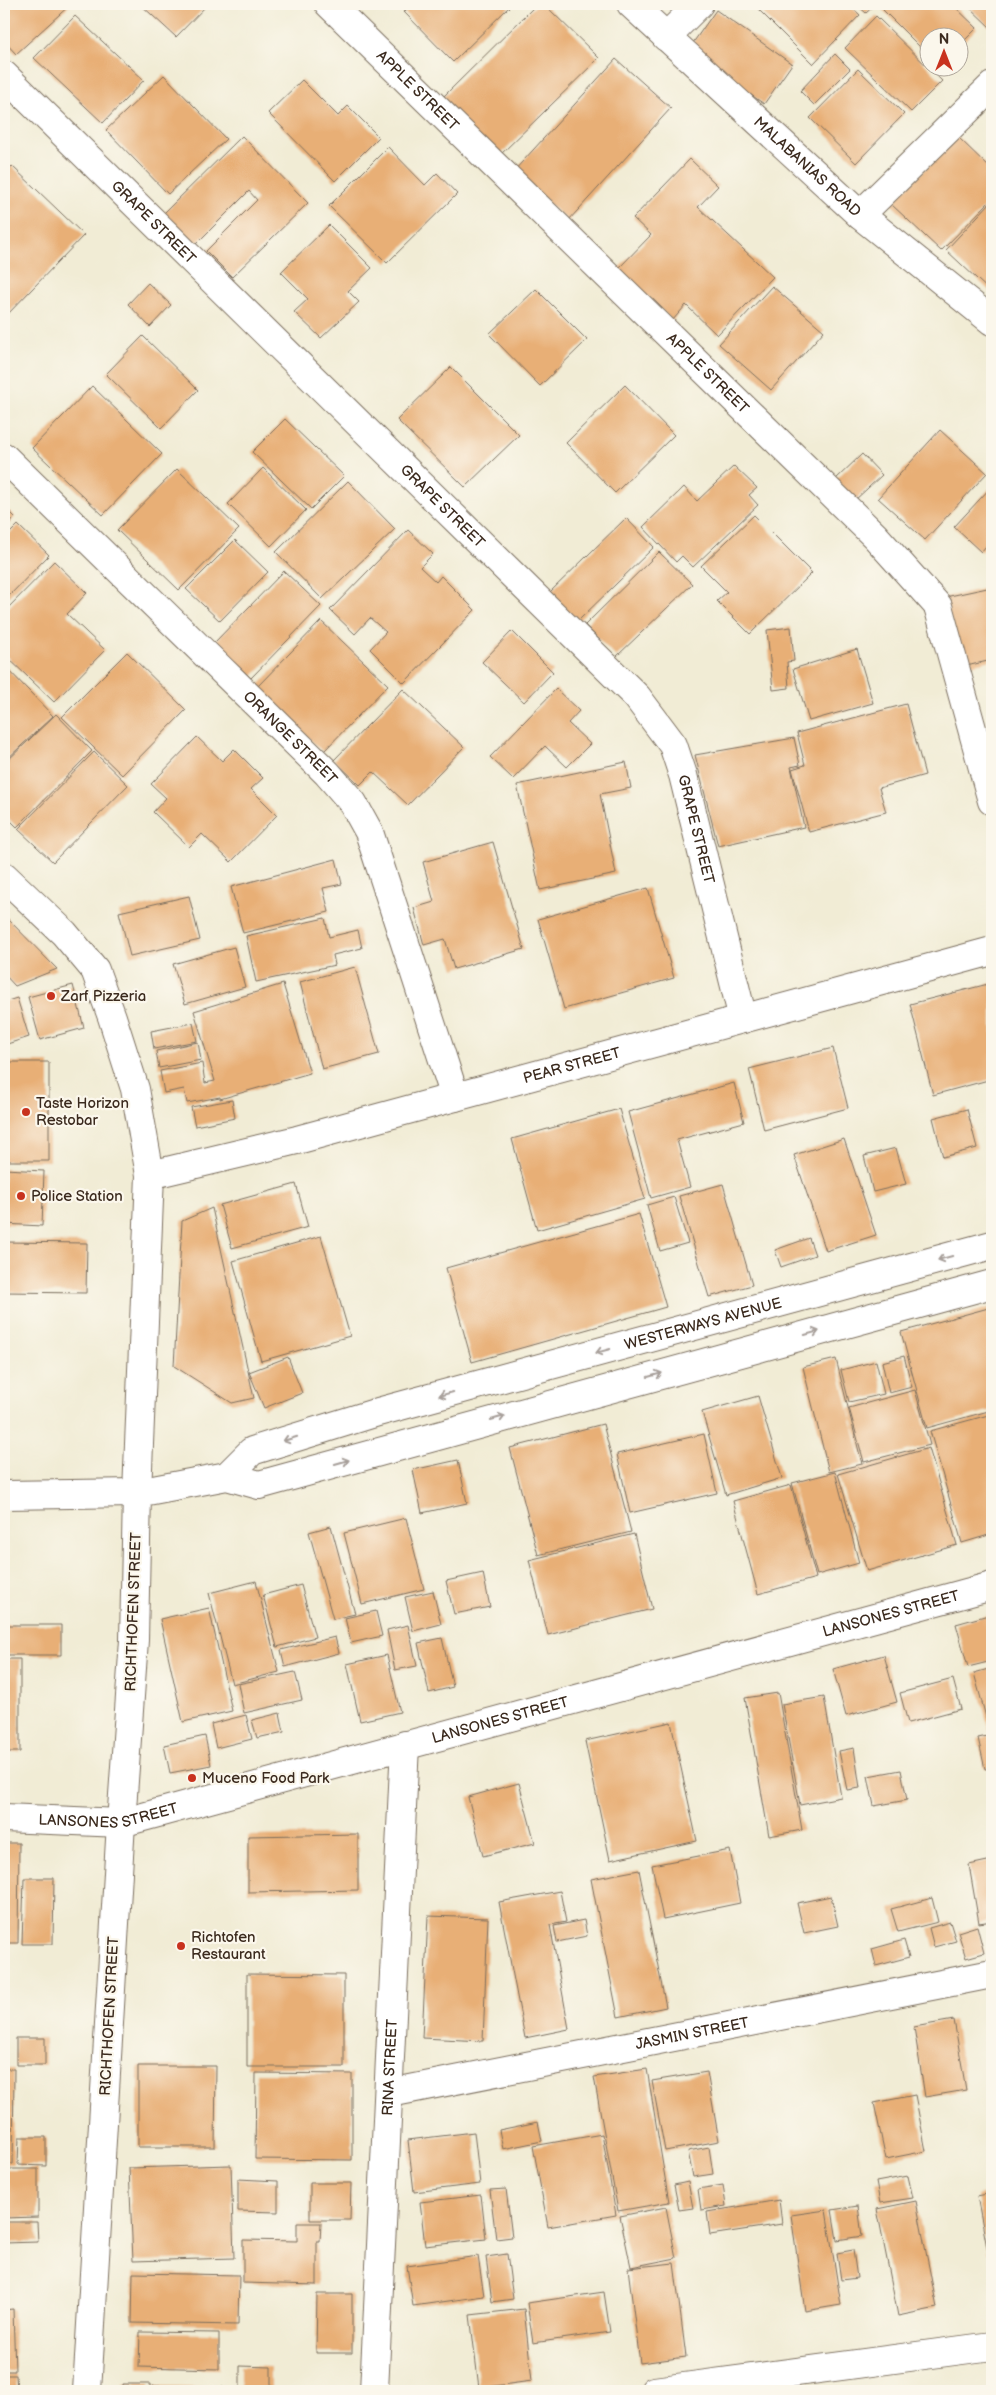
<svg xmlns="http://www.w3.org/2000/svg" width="996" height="2395" font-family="'Balsamiq Sans',sans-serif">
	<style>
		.building { fill: #e8af76 }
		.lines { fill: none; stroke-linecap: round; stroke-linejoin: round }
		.street-casing { stroke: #7b6e5e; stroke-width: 30 }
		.secondary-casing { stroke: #7b6e5e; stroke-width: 30 }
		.street { stroke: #fff; stroke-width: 28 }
		.secondary { stroke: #fff; stroke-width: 28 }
		.oneway { stroke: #a79f9a }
		.poi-dot { fill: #c8321e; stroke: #fbf7ec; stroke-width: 2 }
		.labels { text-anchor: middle; stroke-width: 4.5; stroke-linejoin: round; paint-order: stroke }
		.street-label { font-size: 15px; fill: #3b2a1e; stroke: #fbf7ec }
		.poi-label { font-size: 15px; fill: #3b2a1e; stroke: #fbf7ec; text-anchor: start }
	</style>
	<rect width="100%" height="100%" fill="#fbf7ec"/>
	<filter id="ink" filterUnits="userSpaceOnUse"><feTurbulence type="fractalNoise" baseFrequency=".02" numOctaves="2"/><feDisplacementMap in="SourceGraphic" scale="10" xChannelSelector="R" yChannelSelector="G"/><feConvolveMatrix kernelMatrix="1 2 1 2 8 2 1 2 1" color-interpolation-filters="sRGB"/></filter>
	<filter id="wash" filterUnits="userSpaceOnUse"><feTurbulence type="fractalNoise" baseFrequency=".0096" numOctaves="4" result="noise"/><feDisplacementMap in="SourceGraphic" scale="20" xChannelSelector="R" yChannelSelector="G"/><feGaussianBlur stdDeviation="1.12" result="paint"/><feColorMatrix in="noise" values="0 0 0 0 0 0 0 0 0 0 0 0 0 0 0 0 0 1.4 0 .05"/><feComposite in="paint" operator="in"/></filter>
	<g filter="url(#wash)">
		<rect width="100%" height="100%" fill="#f1ecd5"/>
		<g id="blocks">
			<path class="building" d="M4,4H71L16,54L4,41Z
				M140,4H208L176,37Z
				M412,4H512L453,62L404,12Z
				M537,4H544L599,58L496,159L439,101Z
				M753,4H848L860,15L813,64Z
				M856,4H876L866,13Z
				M889,4H952L977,28L958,47V38H928V55L883,10Z
				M966,4H992V29Z
				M716,10L792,64L764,104L688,50Z
				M75,16L144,80L103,123L34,58Z
				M876,16L942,81L911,112L845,48Z
				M835,54L850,69L814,105L800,91Z
				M616,59L671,108L568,221L513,172Z
				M858,69L904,114L856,163L810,118Z
				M164,75L226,139L168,194L106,130Z
				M302,80L338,116L348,106L379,137L335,181L268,113Z
				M242,136L308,203L232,277L206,251L257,200L249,191L195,245L164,213Z
				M957,136L992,170V199L941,251L891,204Z
				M388,147L425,185L437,173L457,194L387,263L329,206Z
				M690,159L718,186L698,207L773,277L717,335L686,305L672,321L618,269L651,235L633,218Z
				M12,166L84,235L6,316L4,314V174Z
				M992,201V293L946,250Z
				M329,225L372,268L348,291L359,302L321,338L294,312L308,299L281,272Z
				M148,283L171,305L150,327L128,304Z
				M772,286L824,331L771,390L719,344Z
				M536,289L587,340L540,386L489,334Z
				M143,336L198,390L161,428L106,374Z
				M451,367L519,435L465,487L397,420Z
				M625,385L674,435L615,493L566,443Z
				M92,386L162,454L103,515L32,448Z
				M285,419L344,476L311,509L252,452Z
				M940,430L987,473L925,540L878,498Z
				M862,454L882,475L854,501L835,480Z
				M734,466L757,488L749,495L758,505L693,567L682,556L676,562L643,527L684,487L697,501Z
				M263,468L306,510L271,546L228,504Z
				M177,469L239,529L179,590L117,530Z
				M348,481L395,529L322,599L276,552Z
				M992,486V539L981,552L954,527Z
				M4,506L15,517L4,529Z
				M754,515L812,573L750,634L717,601L727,592L701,566Z
				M626,518L654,547L578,621L549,593Z
				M18,525L49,555L4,601V539Z
				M408,530L433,554L420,567L436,582L441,576L475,610L404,683L370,649L386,632L370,618L355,634L330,610Z
				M235,540L268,572L220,621L186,589Z
				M659,552L692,584L616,657L585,625Z
				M54,561L87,593L67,614L105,650L54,702L4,654V612Z
				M284,571L321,606L251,678L214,643Z
				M992,587V660L962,667L945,597Z
				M321,621L388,685L323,752L256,688Z
				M791,627L794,661L787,662L789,688L773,690L767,630Z
				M512,631L553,672L524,702L482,662Z
				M857,649L873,703L809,721L793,669Z
				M127,652L186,710L122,775L62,717Z
				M4,665L53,716L4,762Z
				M403,689L464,747L408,805L373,772L360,785L334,760Z
				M556,689L579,711L568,723L590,744L567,767L545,746L513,779L490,757Z
				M906,704L925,775L879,788L886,812L809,832L792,769L805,765L797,733Z
				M56,714L92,751L17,827L4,814V764Z
				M197,737L222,761L234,749L263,778L251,789L277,815L231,862L202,834L189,847L153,812L166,798L151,784Z
				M794,738L800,765L791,767L804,827L718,846L695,755Z
				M94,752L128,785L53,862L18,829Z
				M626,762L631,788L600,794L616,874L540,890L517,785Z
				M493,842L524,949L454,969L445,939L424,945L414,908L434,902L423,862Z
				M336,859L342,884L323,888L329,912L243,933L231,887Z
				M648,888L674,978L564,1009L538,919Z
				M189,896L200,940L130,956L119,912Z
				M4,915L57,969L15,986L4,974Z
				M325,918L329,937L358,930L362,948L333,955L335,965L256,982L246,936Z
				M234,947L245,987L185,1004L173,964Z
				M355,967L379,1054L322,1069L300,982Z
				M992,983V1079L933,1095L910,1004Z
				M283,984L310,1073L220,1099V1097L187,1103L184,1089L164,1093L160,1071L202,1063L205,1083L215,1081L194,1011Z
				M73,985L84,1028L40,1040L28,997Z
				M17,998L29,1037L4,1045V1002Z
				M193,1023L197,1041L154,1049L151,1031Z
				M198,1042L201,1060L159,1068L156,1051Z
				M833,1048L848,1108L764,1130L749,1069Z
				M4,1062H49V1161H4Z
				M734,1083L744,1122L677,1140L690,1187L651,1198L628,1112Z
				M232,1100L235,1118L195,1126L191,1107Z
				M619,1109L645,1199L537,1230L512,1139Z
				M967,1109L977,1148L943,1157L933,1118Z
				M844,1139L876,1235L826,1251L794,1155Z
				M896,1148L906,1184L873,1192L864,1156Z
				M4,1169L44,1171L42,1226L4,1224Z
				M296,1184L308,1227L232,1248L220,1205Z
				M723,1184L752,1285L709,1297L679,1196Z
				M674,1197L688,1243L660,1251L647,1205Z
				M212,1208L254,1398L232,1403L174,1366L182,1221Z
				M639,1214L666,1307L472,1362L446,1268Z
				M321,1236L350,1336L261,1361L233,1261Z
				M809,1238L815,1255L781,1267L775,1250Z
				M4,1242L87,1243L86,1293L4,1292Z
				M992,1307V1410L927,1428L901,1332Z
				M904,1356L912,1387L889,1393L882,1362Z
				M288,1357L302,1393L264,1408L249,1372Z
				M836,1359L862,1464L829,1472L803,1367Z
				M876,1361L884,1394L849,1402L841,1370Z
				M915,1390L930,1445L864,1462L849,1408Z
				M758,1396L782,1478L726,1495L702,1412Z
				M992,1414V1534L962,1543L930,1431Z
				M603,1424L631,1532L538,1555L510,1448Z
				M704,1434L717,1493L630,1513L617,1454Z
				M929,1448L957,1545L867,1571L838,1474Z
				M458,1460L467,1503L422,1513L413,1470Z
				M835,1472L859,1563L817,1575L792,1483Z
				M791,1485L816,1578L758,1594L733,1501Z
				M406,1518L424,1589L362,1604L344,1533Z
				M331,1526L355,1614L333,1619L309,1532Z
				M634,1534L652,1609L548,1635L529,1560Z
				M483,1573L490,1607L454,1614L446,1581Z
				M256,1581L279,1672L232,1684L209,1593Z
				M301,1585L315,1637L277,1647L263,1595Z
				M433,1591L441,1624L413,1631L405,1597Z
				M209,1608L232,1711L183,1722L160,1619Z
				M376,1611L382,1636L351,1643L345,1618Z
				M992,1614V1661L968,1667L956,1624Z
				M4,1625H61V1655H4Z
				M408,1625L417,1666L395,1670L387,1630Z
				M335,1637L339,1653L285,1667L281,1650Z
				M442,1638L453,1687L429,1693L418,1643Z
				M387,1655L400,1712L360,1721L347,1664Z
				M884,1655L897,1702L846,1716L833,1669Z
				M4,1659H20V1752H4Z
				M992,1668V1731L990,1732L974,1673Z
				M295,1672L302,1700L244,1713L238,1684Z
				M953,1679L961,1709L908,1723L900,1693Z
				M778,1693L802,1830L769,1836L745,1698Z
				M824,1697L841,1797L800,1805L782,1704Z
				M280,1713L284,1732L257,1738L252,1720Z
				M246,1715L252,1739L216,1748L211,1724Z
				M671,1722L697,1841L610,1860L585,1741Z
				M992,1735V1768L985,1769L978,1738Z
				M205,1736L211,1765L170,1773L164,1745Z
				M854,1748L860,1788L847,1790L839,1751Z
				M901,1770L907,1800L874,1806L868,1776Z
				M519,1783L535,1843L483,1856L468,1797Z
				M358,1834V1890L248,1892V1836Z
				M4,1843H19L18,1943H4Z
				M730,1850L740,1903L663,1919L652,1865Z
				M992,1860V1921L979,1923L969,1865Z
				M639,1870L666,2007L618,2017L591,1879Z
				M24,1878H54L53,1944H22Z
				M560,1891L566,1922L550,1925L569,2029L525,2038L499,1902Z
				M831,1896L838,1926L804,1933L797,1903Z
				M932,1898L938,1922L898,1932L891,1909Z
				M428,1916L488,1918L483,2041L422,2038Z
				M584,1920L587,1936L557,1942L554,1926Z
				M950,1922L956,1941L934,1947L929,1928Z
				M977,1926L984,1953L966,1958L958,1932Z
				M904,1940L909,1957L876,1966L872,1949Z
				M247,1974L344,1975V2067H247Z
				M954,2020L966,2090L925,2097L914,2027Z
				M16,2038H45V2065H16Z
				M138,2066H216L215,2147H138Z
				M4,2069H14L13,2164H4Z
				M647,2069L669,2202L618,2211L594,2077Z
				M707,2072L719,2141L665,2151L652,2081Z
				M256,2073L352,2074V2160L255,2159Z
				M915,2095L926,2151L886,2159L874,2103Z
				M538,2122L542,2141L503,2149L499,2130Z
				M474,2132L480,2184L414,2192L408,2140Z
				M602,2134L616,2215L548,2227L533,2146Z
				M19,2137H46V2166L18,2165Z
				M709,2147L713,2174L693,2177L688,2151Z
				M231,2165L234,2258L133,2261L129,2168Z
				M4,2169H38V2217L4,2218Z
				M908,2176L913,2198L880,2203L876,2182Z
				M238,2179L278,2181V2212L238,2211Z
				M688,2182L693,2208L679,2210L674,2185Z
				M310,2183H351L350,2220H310Z
				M723,2185L726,2206L701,2210L698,2189Z
				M506,2189L512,2237L496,2239L490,2190Z
				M992,2193V2252L988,2253L977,2196Z
				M481,2195L486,2239L425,2246L420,2202Z
				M779,2200L782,2224L710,2235L707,2212Z
				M916,2201L937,2308L898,2316L877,2209Z
				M858,2206L862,2236L837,2240L832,2210Z
				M666,2207L676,2258L631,2267L620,2216Z
				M826,2210L841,2305L805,2311L791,2215Z
				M4,2222H37L38,2242L4,2243Z
				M297,2223H321L320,2241H317V2285L243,2283V2240L297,2241Z
				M853,2250L857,2278L841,2280L837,2253Z
				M507,2254L513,2299L492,2302L486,2257Z
				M478,2256L484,2296L413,2306L407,2266Z
				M674,2263L686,2357L640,2363L628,2268Z
				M133,2273L239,2275L238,2325L132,2323Z
				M604,2292L610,2332L533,2343L527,2303Z
				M317,2294H352V2353H316Z
				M13,2309L15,2371H4V2310Z
				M524,2309L532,2381L479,2388L470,2315Z
				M140,2332L219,2333V2369L139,2367Z
				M240,2366L271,2367V2391H240Z
				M4,2375H16L17,2391H4Z
				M123,2384H150V2391H123Z
				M153,2386L223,2387V2391H153Z"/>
		</g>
	</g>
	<g filter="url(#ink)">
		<use href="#blocks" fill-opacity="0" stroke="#7b6e5e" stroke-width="1"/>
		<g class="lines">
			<defs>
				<g id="street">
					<path id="s1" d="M329,4L875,536L938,606L992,801"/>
					<path d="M666,37L699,4"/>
					<path id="s2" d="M4,75L637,697L673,745L683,775L743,1019"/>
					<path d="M860,215L992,86"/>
					<path id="s3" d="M4,457L327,773L353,803L369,832L455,1097"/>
					<path id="s4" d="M150,1175L297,1140L992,951"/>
					<path d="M4,1495L137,1493"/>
					<path id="s5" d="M4,1818L121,1823L992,1586"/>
					<path id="s6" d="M390,2093L992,1974"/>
					<path id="s7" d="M374,2391L405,1745"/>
					<path d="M654,2391L992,2346"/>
				</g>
				<g id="secondary">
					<path id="s8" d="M631,4L860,215L992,321"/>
					<path d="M4,876L64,933L95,970L112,1017L135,1089L150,1175L137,1493L134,1640L121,1823L87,2391"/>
					<path id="s9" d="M227,1476L252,1451L378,1412L992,1245"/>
					<path d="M137,1493L227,1476L259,1485L992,1284"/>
				</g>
			</defs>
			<use href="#street" class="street-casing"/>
			<use href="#secondary" class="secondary-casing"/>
			<use href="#street" class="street"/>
			<use href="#secondary" class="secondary"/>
		</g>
		<defs><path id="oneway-shaft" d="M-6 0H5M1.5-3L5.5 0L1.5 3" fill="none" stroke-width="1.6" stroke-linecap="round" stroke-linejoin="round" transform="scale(1.25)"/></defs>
		<g class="oneway">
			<use href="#oneway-shaft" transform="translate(945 1258) rotate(165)"/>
			<use href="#oneway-shaft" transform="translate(812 1333) rotate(-15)"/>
			<use href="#oneway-shaft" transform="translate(603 1351) rotate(165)"/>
			<use href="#oneway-shaft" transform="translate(655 1375) rotate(-15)"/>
			<use href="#oneway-shaft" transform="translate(446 1394) rotate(165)"/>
			<use href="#oneway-shaft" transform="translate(498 1418) rotate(-16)"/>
			<use href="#oneway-shaft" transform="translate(290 1439) rotate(163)"/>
			<use href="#oneway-shaft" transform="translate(342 1462) rotate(-16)"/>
		</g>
	</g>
	<g class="poi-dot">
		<circle cx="51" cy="996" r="5"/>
		<circle cx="26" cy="1112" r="5"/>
		<circle cx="21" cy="1196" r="5"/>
		<circle cx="192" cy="1778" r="5"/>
		<circle cx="181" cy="1946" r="5"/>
	</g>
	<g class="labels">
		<g class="street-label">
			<text dy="5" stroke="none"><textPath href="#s1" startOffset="124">APPLE STREET</textPath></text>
			<text dy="5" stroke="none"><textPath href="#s8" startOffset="240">MALABANIAS ROAD</textPath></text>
			<text dy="5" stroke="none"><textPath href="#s2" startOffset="210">GRAPE STREET</textPath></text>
			<text dy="5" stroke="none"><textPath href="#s1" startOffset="529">APPLE STREET</textPath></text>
			<text dy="5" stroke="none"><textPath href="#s2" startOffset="615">GRAPE STREET</textPath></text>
			<text dy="5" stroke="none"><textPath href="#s3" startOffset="401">ORANGE STREET</textPath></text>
			<text dy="5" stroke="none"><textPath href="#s2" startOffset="1035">GRAPE STREET</textPath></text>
			<text dy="5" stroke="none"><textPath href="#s4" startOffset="436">PEAR STREET</textPath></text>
			<text dy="5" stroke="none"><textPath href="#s9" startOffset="504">WESTERWAYS AVENUE</textPath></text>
			<text transform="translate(133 1612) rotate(-88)" y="5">RICHTHOFEN STREET</text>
			<text dy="5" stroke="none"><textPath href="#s5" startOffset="915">LANSONES STREET</textPath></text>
			<text dy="5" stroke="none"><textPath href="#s5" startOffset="510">LANSONES STREET</textPath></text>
			<text dy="5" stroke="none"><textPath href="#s5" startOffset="105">LANSONES STREET</textPath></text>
			<text transform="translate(109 2016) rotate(-87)" y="5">RICHTHOFEN STREET</text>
			<text dy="5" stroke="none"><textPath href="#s6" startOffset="308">JASMIN STREET</textPath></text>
			<text dy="5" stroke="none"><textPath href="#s7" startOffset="324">RINA STREET</textPath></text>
		</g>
		<g class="poi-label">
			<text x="61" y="1001">Zarf Pizzeria</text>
			<text x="36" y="1108">Taste Horizon<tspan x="36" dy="17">Restobar</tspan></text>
			<text x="31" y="1201">Police Station</text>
			<text x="202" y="1783">Muceno Food Park</text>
			<text x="191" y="1942">Richtofen<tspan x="191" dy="17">Restaurant</tspan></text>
		</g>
	</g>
	<rect width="996" height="2395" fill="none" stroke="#fbf7ec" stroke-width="20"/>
	<g transform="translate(944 52)"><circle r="24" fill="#fbf7ec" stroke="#aea59a"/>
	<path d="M0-4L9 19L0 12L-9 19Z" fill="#c8321e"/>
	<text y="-8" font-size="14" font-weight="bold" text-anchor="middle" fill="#3b2a1e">N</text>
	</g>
</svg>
